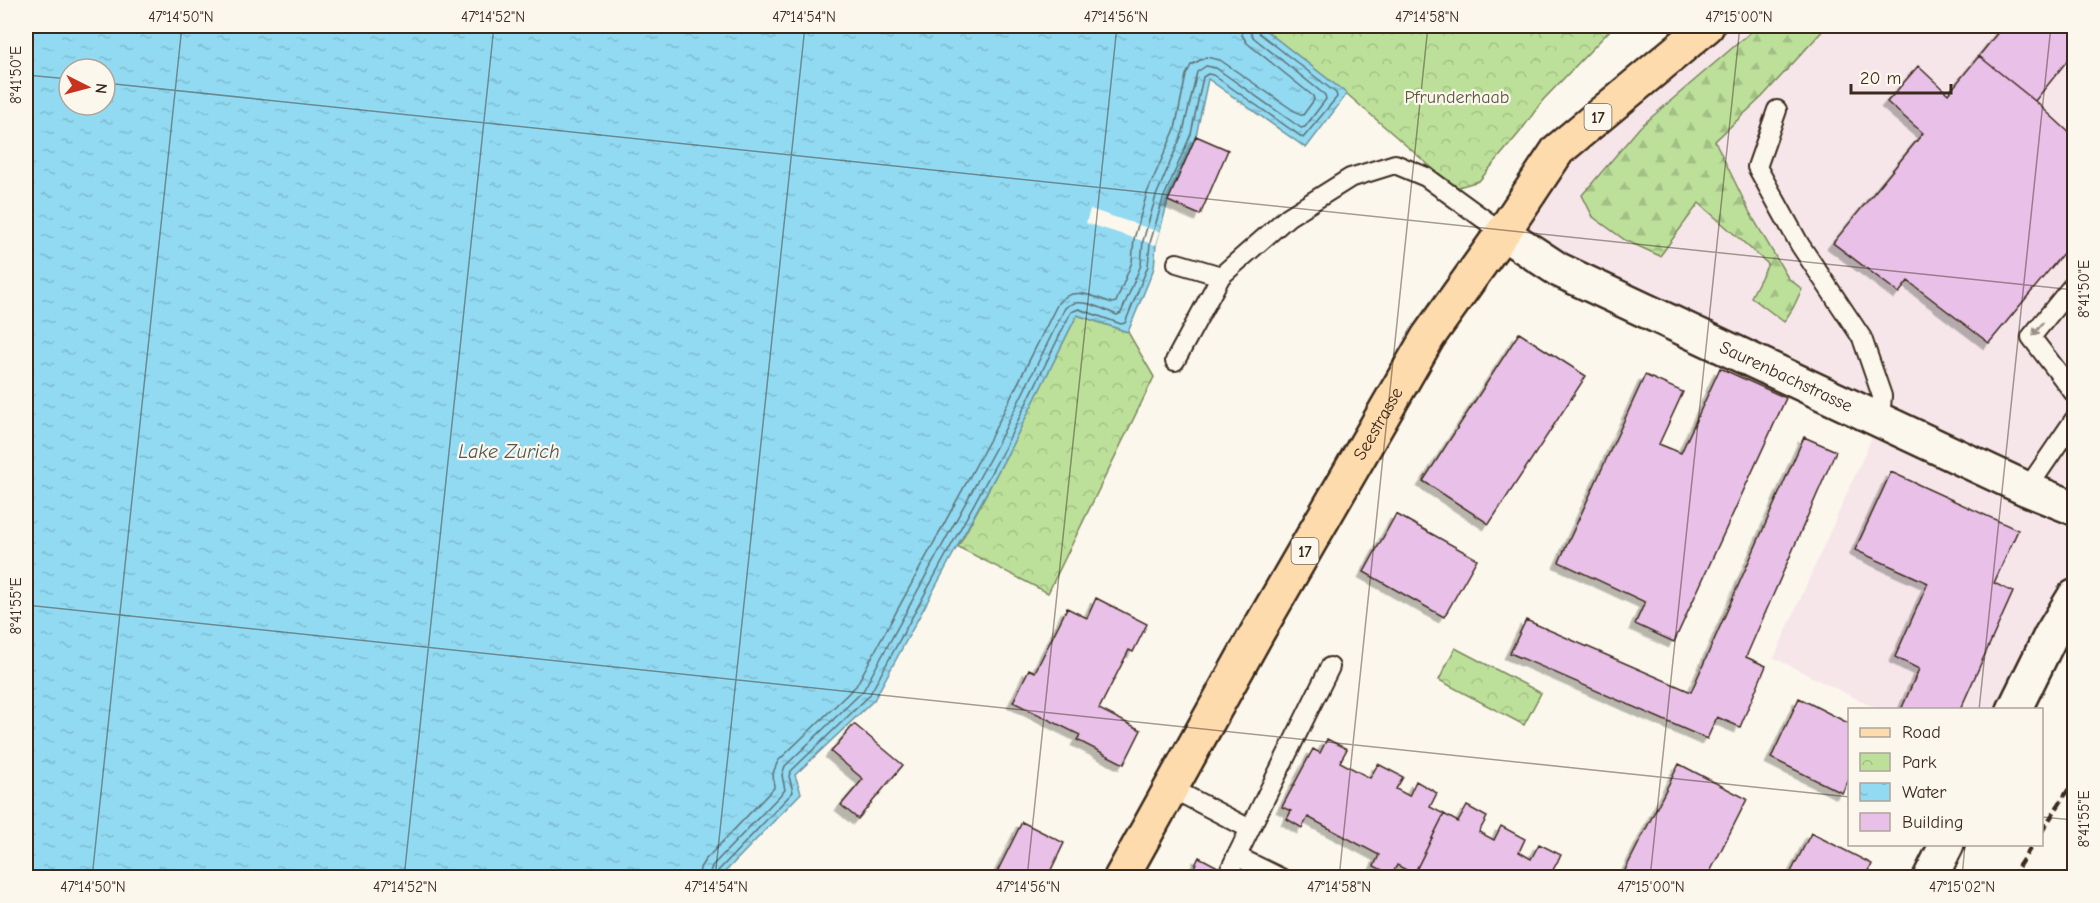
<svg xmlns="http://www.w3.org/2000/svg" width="2100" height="903" font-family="'Comic Neue',sans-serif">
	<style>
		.built { fill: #f6e6ea }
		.forest { fill: url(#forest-firs); stroke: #7c855c; stroke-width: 1.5 }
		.park { fill: url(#park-crowns); stroke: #7c855c; stroke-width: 1.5 }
		.water { fill: url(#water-ripples); stroke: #6f949d; stroke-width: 1.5; fill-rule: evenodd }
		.pier { fill: #fbf7ec }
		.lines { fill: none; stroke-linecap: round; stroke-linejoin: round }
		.shore { stroke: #5d7073; stroke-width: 1.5 }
		.building { fill: #e9c0e7; stroke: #3b2a1e; stroke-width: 1.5; filter: url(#shadow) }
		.service-casing { stroke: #3b2a1e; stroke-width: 22 }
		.minor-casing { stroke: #3b2a1e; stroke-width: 38 }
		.primary-casing { stroke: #3b2a1e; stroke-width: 38 }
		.service { stroke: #fbf7ec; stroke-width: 18 }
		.minor { stroke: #fbf7ec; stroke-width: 33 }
		.primary { stroke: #fedbac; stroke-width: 33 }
		.rail { stroke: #3b2a1e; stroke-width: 4.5; stroke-dasharray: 9 4.5; stroke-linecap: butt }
		.oneway { fill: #9b9085 }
		.ticks { fill: none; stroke: #3b2a1e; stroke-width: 1.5; stroke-opacity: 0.45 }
		.labels { text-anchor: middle; stroke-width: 4.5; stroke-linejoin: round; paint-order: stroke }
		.shield { fill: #fbf7ec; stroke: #75685c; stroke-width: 1.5 }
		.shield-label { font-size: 16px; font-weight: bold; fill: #3b2a1e }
		.park-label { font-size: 18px; fill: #5b583d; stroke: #fbf7ec }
		.street-label { font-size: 18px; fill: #3b2a1e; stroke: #fbf7ec }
		.water-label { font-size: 20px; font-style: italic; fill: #505653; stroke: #fbf7ec }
		.neatline { fill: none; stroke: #3b2a1e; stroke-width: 2 }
		.ticks-label { font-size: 15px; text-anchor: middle; fill: #3b2a1e }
	</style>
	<defs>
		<pattern id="forest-firs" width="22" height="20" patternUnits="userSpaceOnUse" patternTransform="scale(1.5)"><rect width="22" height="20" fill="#bce09a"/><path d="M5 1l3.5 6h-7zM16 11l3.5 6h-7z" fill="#a2c084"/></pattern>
		<pattern id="park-crowns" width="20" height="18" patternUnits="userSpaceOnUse" patternTransform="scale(1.5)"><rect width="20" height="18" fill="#bce09a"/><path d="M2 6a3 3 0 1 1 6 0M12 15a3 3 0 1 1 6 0" fill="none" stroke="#a2c084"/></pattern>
		<pattern id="water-ripples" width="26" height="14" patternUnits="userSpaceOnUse" patternTransform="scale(1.5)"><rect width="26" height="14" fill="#91daf2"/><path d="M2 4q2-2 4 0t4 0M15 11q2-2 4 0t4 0" fill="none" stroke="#7ebbcf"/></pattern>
		<filter id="shadow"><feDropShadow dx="-5.5" dy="5.5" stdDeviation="0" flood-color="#0004"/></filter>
	</defs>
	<rect width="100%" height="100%" fill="#fbf7ec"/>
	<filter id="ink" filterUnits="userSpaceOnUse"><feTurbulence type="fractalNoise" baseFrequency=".0167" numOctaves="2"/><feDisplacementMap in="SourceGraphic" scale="12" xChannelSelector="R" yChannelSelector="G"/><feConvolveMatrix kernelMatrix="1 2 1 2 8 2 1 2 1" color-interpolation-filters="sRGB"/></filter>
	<g filter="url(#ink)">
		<path class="built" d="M1707,26H2074V597L2014,709H1877L1774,658L1880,419L1503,233L1558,150Z"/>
		<path class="forest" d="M1758,26H1827L1762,97L1715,141L1750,213L1788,278L1802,289L1793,308L1784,322L1751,297L1768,264L1699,203L1660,256L1625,240L1593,217L1582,195L1640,127Z"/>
		<path class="park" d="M1260,26H1614L1543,100L1520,132L1479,181L1455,188L1347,94Z
			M1077,315L1128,332L1154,377L1048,593L958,547L1009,451Z
			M1455,648L1541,693L1524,725L1439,680Z"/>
		<path class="water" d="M26,26H1179L1182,28L1184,26H1260L1347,94L1306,148L1208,79L1196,136L1168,201L1156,245L1154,268L1128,332L1077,315L1009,451L874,700L795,775L801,793L720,877H26ZM69,69H105V105H69Z"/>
		<path class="pier" d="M1090,209L1160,232L1156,245L1086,223Z"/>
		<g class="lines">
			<path class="shore" d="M699,878L700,868L705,860L774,788L773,773L778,761L856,686L989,441L1058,303C1073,285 1094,297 1112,303L1116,302L1132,262L1134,239L1147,193L1175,129L1186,75L1191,65L1206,57L1220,60L1300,115H1303L1314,100L1313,96L1247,43L1242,35L1240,26
				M708,878L712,866L785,790L782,775L785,766L863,691L997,445L1065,308C1078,295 1102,309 1117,315L1121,313L1141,265L1143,241L1156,196L1183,132L1197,72L1206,66L1216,68L1301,128L1305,127L1326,99L1325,95L1254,38L1250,32L1249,26
				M716,878L718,871L793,792L789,776L791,771L869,696L1004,449L1071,312L1079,309L1121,324L1125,323L1148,266L1150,243L1163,199L1191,134L1203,77L1208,74L1213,75L1303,138L1337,97L1336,93L1259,33L1257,26"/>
		</g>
		<path class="building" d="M2003,26H2074V52L2035,101L1979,56Z
			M1979,56L2035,101L2074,137V240L1989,343L1908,281L1899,293L1833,243L1923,133L1887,102L1918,66L1948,94Z
			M1196,136L1228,150L1200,215L1168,201Z
			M1519,333L1586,376L1489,524L1423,481Z
			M1720,368L1786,398L1674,642L1635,624L1645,602L1559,562L1645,375L1683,392L1659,444L1681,453Z
			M1804,437L1836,451L1746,657L1766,666L1740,727L1717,717L1707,739L1510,653L1526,620L1691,692Z
			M1891,472L2018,530L1994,583L2013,592L1960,710H1901L1919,669L1895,657L1928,583L1855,550Z
			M1396,514L1477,559L1444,617L1364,572Z
			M1096,598L1147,624L1133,652L1129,650L1099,709L1141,730L1124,764L1077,740L1080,735L1013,702L1029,669L1035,672L1067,608L1087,618Z
			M1799,698L1850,724V777L1842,793L1771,758Z
			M854,724L903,765L858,819L841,805L863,779L831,752Z
			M1327,739L1347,749L1340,762L1370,778L1378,764L1403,777L1396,789L1409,796L1416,781L1437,793L1430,807L1444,814L1414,874L1397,865L1392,875L1374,866L1379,855L1308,817L1302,828L1287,819L1291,811L1282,807L1313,749L1320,753Z
			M1679,764L1747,799L1707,878H1621Z
			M1467,806L1487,817L1479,832L1494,840L1501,826L1525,839L1519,852L1531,859L1539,844L1561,855L1553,870L1563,875L1561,878H1421L1414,874L1444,814L1458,822Z
			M1022,822L1064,843L1047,878H994Z
			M1811,833L1872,864L1866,878H1788Z
			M1199,857L1220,868L1216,878H1189Z"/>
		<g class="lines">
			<defs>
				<path id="service" d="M1777,110L1757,167L1800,245L1862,338L1882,396L1880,419
					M1177,263L1221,276L1288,217L1350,178L1395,164L1426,177L1503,233
					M2074,284L2031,337L2074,393
					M1175,361L1221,276
					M2027,489L2074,420
					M1171,788L1250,829L1330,667
					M1236,856L1281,878
					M1226,878L1250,829"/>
				<g id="minor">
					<path id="s1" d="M1503,233L1559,270L2027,489L2074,508"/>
					<path d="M2014,710L2051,635L2074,597"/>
					<path d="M1930,878L1947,844"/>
				</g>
				<g id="primary">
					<path id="s2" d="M1121,878L1257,633L1428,337L1508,225L1558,150L1707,26"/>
				</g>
			</defs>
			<use href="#service" class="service-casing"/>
			<use href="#minor" class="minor-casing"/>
			<use href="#primary" class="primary-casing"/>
			<use href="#service" class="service"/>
			<use href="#minor" class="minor"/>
			<use href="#primary" class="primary"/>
			<path class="rail" d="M2042,831L2074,781
				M2011,878L2033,844"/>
		</g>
		<defs><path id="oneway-solid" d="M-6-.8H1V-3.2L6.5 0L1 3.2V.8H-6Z" transform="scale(1.5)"/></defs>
		<use class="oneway" href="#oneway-solid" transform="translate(2038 329) rotate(128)"/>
	</g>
	<path class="ticks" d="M26,75L69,79M105,83L2074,290M26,605L1850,797M1979,710L2051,26M2042,817L2074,820M92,878L182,26M404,878L494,26M715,878L805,26M1027,878L1117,26M1339,878L1428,26M1650,878L1740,26M1962,878L1965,844"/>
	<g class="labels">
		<g class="shield">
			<rect x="1584.5" y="104" width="27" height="26" rx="4.5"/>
			<rect x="1291.5" y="538" width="27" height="26" rx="4.5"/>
		</g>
		<g class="shield-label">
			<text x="1598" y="123">17</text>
			<text x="1305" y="557">17</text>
		</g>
		<g class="park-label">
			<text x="1457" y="103">Pfrunderhaab</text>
		</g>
		<g class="street-label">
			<text dy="6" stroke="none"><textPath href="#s1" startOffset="318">Saurenbachstrasse</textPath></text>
			<text dy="6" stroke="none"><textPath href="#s2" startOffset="522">Seestrasse</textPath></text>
		</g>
		<g class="water-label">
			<text x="509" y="458">Lake Zurich</text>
		</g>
	</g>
	<rect width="2100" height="903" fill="none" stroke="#fbf7ec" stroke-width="66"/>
	<rect x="1848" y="708" width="195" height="138" fill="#fbf7ec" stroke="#aea59a" stroke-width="1.5"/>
	<rect x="1860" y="728" width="30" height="9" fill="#fedbac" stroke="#aea59a" stroke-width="1.5"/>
	<text x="1902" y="738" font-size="18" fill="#3b2a1e">Road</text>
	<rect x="1860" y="753" width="30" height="18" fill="url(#park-crowns)" stroke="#aea59a" stroke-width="1.5"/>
	<text x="1902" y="768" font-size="18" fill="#3b2a1e">Park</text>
	<rect x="1860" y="783" width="30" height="18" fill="url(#water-ripples)" stroke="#aea59a" stroke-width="1.5"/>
	<text x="1902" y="798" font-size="18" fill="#3b2a1e">Water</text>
	<rect x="1860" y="813" width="30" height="18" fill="#e9c0e7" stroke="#aea59a" stroke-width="1.5"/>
	<text x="1902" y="828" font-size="18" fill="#3b2a1e">Building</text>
	<g transform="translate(87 87) rotate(96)"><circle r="28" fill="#fbf7ec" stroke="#aea59a" stroke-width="1.5"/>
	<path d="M0-4.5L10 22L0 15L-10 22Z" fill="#c8321e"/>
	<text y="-9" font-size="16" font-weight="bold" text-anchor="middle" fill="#3b2a1e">N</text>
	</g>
	<path d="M1851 84v9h100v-9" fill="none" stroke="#3b2a1e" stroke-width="3"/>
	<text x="1860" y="84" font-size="18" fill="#3b2a1e" stroke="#fbf7ec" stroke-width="4.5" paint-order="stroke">20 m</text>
	<rect x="33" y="33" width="2034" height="837" class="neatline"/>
	<g class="ticks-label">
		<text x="181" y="22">47°14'50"N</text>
		<text x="493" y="22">47°14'52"N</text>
		<text x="804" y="22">47°14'54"N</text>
		<text x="1116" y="22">47°14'56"N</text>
		<text x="1427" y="22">47°14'58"N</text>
		<text x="1739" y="22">47°15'00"N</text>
		<text transform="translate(16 75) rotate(-90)" y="5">8°41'50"E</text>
		<text transform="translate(2084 289) rotate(-90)" y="5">8°41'50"E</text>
		<text transform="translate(16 606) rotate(-90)" y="5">8°41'55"E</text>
		<text transform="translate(2084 819) rotate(-90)" y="5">8°41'55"E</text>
		<text x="93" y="892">47°14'50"N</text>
		<text x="405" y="892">47°14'52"N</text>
		<text x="716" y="892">47°14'54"N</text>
		<text x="1028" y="892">47°14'56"N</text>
		<text x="1339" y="892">47°14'58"N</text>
		<text x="1651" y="892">47°15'00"N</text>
		<text x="1962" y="892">47°15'02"N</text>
	</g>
</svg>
